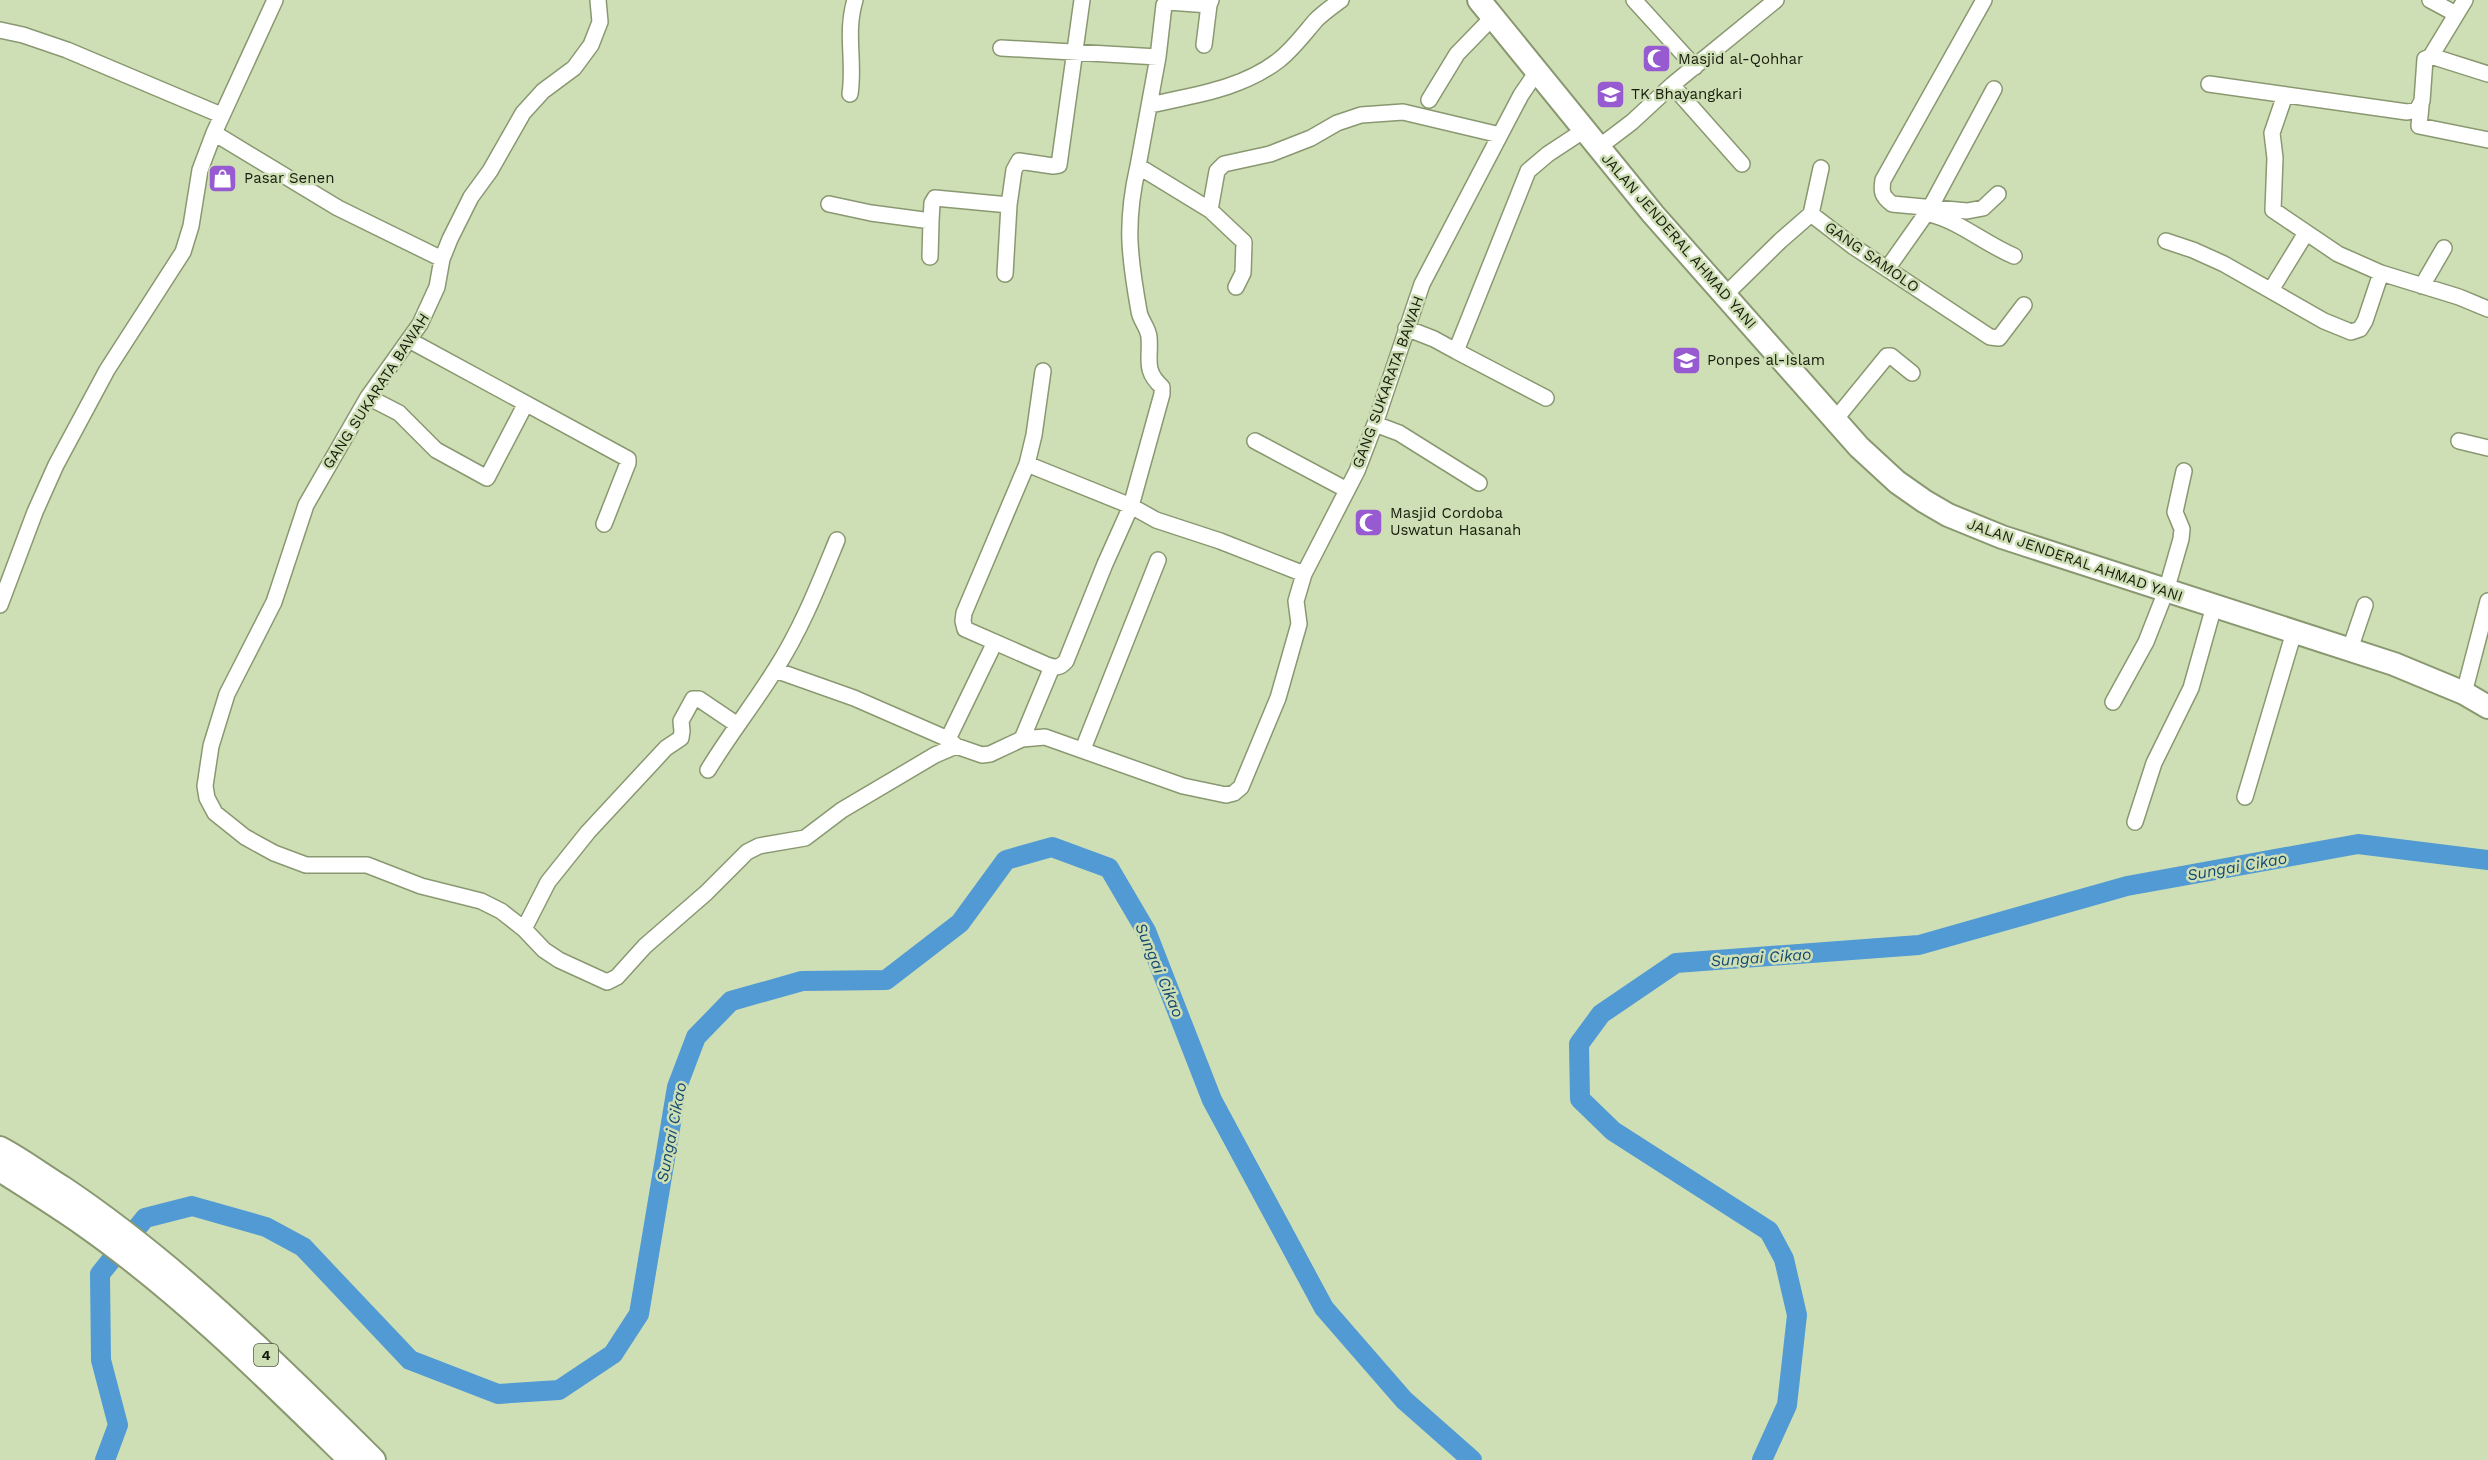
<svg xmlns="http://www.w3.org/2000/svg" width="2488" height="1460" font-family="'Work Sans',sans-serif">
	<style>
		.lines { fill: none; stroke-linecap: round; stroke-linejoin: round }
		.river { stroke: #519ad4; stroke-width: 20 }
		.minor-casing { stroke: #899870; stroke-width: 18 }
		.highway-casing { stroke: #899870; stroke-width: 26 }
		.minor { stroke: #fff; stroke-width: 15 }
		.highway { stroke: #fff; stroke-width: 22 }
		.labels { text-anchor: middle; stroke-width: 5; stroke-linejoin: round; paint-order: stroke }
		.shield { fill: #cfdfb5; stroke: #4e563f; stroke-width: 1.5 }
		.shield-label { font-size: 14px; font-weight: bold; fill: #161c0c }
		.poi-label { font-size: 15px; fill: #161c0c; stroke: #cfdfb5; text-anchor: start }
		.street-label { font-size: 15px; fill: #161c0c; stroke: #cfdfb5 }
		.water-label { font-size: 16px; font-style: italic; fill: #134970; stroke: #cfdfb5 }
	</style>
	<rect width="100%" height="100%" fill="#cfdfb5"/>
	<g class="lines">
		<path class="river" d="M105,1460L118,1425L101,1360L100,1274L145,1218L192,1206L266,1227L303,1247L410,1360L498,1394L559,1390L613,1354L639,1314L677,1087L696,1037L731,1001L802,981L886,980L960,923L1006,860L1052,847L1109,868L1146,931L1212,1100L1324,1308L1404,1400L1472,1460
			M1762,1460L1787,1405L1797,1315L1784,1259L1769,1231L1613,1131L1580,1099L1579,1044L1601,1014L1676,963L1919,945L2127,886L2358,844L2488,860"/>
		<defs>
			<path id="minor" d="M598,0L600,22L591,45L574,68L543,91L523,113L490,171L471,197L450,239L442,259L437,287L420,324L368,397L306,505L274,602L227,694L211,746L205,786L207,798L215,813L245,837L274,853L306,865H367L421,886L481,901L501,911L524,929L544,950L559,960L607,982L617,977L645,946L706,893L747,852L759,846L805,838L842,810L935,755L956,746L982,755L990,754L1022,739L1045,737L1183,786L1226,795L1234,793L1241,787L1278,698L1299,624L1296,601L1304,574L1357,471L1375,424L1422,284L1521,95L1538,70
				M1211,0L1209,5L1168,2L1164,5L1158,57L1138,166L1210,210L1244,242L1243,273L1236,287
				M1634,0L1695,67
				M1984,0L1883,180C1881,192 1882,196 1892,204L1967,211L1983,208L1998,194
				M2430,0L2456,14
				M0,30L23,35L67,50L221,115
				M1204,45L1209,5
				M1001,48L1158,57
				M2431,56L2488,74
				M2209,84L2407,112L2417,110L2422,101L2425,59L2431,56L2465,0
				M1672,85L1742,164
				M850,94C855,61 845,33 855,0
				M2285,95L2272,133L2275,158L2273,210L2338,254L2381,273
				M1429,100L1457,54L1492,18
				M1150,105C1194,95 1242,89 1279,60C1293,49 1304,34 1316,20C1323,13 1333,6 1341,0
				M2421,106L2419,126L2488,140
				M214,133L338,208L442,259
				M1599,147L1632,122L1672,85L1776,0
				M1138,166C1125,223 1129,255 1139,311C1140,320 1148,327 1149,337C1151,359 1143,370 1162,387V394L1131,506L1105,564L1066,661C1060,668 1056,668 1047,665L965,629L963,621L964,613L1027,464L1131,506L1156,520L1220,541L1304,574
				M829,204L871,213L931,221L932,203L935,198L1009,205L1014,170L1019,161L1053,166L1059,165L1082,0
				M1210,210L1217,171L1224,164L1270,154L1311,138L1337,123L1361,115L1403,112L1500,135
				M1811,214L1821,168
				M1930,214C1961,222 1985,244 2014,256
				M2166,241L2193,250L2224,264L2324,321L2351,332L2360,329L2365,321L2381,273L2459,297L2488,309
				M930,257L931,221
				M1887,269L1930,208L1994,89
				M1005,274L1009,205
				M2422,286L2444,248
				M2271,290L2306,233
				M1725,295L1780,241L1811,214L1854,247L1990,337L1999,338L2024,305
				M1406,328L1434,339L1456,351L1528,171L1548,154L1583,131
				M409,340L628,459V463L604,524
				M1456,351L1546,398
				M368,397L399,413L436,450L487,478L525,405
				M1834,421L1887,356H1891L1912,373
				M1375,424L1399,433L1479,483
				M1255,441L1347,490
				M2459,441L2488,448
				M1027,464L1034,435L1043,371
				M0,605L35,512L56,465L107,370L183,252L191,226L200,170L214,133L275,0
				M2350,649L2365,605
				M775,670L854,698L948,739L956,746
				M2464,693L2488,601
				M2113,702L2146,642L2166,591L2181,539L2182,529L2175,512L2184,471
				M948,739L995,642
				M1022,739L1052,667
				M1083,749L1158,560
				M708,770C729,735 754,704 775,670C801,630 819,584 837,540
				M2245,797L2294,632
				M2135,822L2154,763L2191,688L2214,606
				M524,929L548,882L588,832L666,748L681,738L682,731L681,721L693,699H699L736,724"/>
			<path id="highway" d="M1479,0L1653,214L1859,447L1897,482L1924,501L1948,515L2002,537L2394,664L2464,693L2488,707
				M0,1148C21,1159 41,1174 62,1187C177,1264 276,1363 374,1460
				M0,1170C28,1188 57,1206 84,1225C181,1293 266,1378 350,1460"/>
		</defs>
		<use href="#minor" class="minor-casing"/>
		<use href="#highway" class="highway-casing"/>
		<use href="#minor" class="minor"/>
		<use href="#highway" class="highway"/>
	</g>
	<defs>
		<symbol id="mosque-square" viewBox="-11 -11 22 22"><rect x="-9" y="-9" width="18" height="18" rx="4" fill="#975ad1" stroke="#cfdfb5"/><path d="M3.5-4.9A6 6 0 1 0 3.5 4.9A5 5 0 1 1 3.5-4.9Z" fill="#fff"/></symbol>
		<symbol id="school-square" viewBox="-11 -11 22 22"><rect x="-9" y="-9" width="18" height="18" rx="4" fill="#975ad1" stroke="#cfdfb5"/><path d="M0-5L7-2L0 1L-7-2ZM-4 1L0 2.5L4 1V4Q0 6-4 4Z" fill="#fff"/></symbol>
		<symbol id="shop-square" viewBox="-11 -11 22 22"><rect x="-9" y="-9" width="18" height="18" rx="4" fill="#975ad1" stroke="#cfdfb5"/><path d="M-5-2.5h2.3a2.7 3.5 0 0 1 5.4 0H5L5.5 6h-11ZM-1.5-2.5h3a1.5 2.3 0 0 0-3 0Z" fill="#fff"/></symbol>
	</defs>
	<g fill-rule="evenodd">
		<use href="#mosque-square" x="1640" y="42" width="33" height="33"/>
		<use href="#school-square" x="1594" y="78" width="33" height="33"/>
		<use href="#shop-square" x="206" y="162" width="33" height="33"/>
		<use href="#school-square" x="1670" y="344" width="33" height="33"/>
		<use href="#mosque-square" x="1352" y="506" width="33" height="33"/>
	</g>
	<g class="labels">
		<rect class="shield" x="254" y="1344" width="24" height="22" rx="4.5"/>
		<g class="shield-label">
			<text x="266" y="1360">4</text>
		</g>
		<g class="poi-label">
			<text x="1678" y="64">Masjid al-Qohhar</text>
			<text x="1631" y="99">TK Bhayangkari</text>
			<text x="244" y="183">Pasar Senen</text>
			<text x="1707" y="365">Ponpes al-Islam</text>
			<text x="1390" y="518">Masjid Cordoba<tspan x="1390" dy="17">Uswatun Hasanah</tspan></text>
		</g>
		<g class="street-label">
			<text transform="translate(1679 241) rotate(49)" y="5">JALAN JENDERAL AHMAD YANI</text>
			<text transform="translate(1872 257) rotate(35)" y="5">GANG SAMOLO</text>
			<text transform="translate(1388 382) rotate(-70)" y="5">GANG SUKARATA BAWAH</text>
			<text transform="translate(376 391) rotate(-57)" y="5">GANG SUKARATA BAWAH</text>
			<text transform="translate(2075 560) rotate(19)" y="5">JALAN JENDERAL AHMAD YANI</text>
		</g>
		<g class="water-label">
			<text transform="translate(2237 866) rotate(-10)" y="6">Sungai Cikao</text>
			<text transform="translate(1761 957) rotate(-4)" y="6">Sungai Cikao</text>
			<text transform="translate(1160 970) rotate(67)" y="6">Sungai Cikao</text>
			<text transform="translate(671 1132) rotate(-79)" y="6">Sungai Cikao</text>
		</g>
	</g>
</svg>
